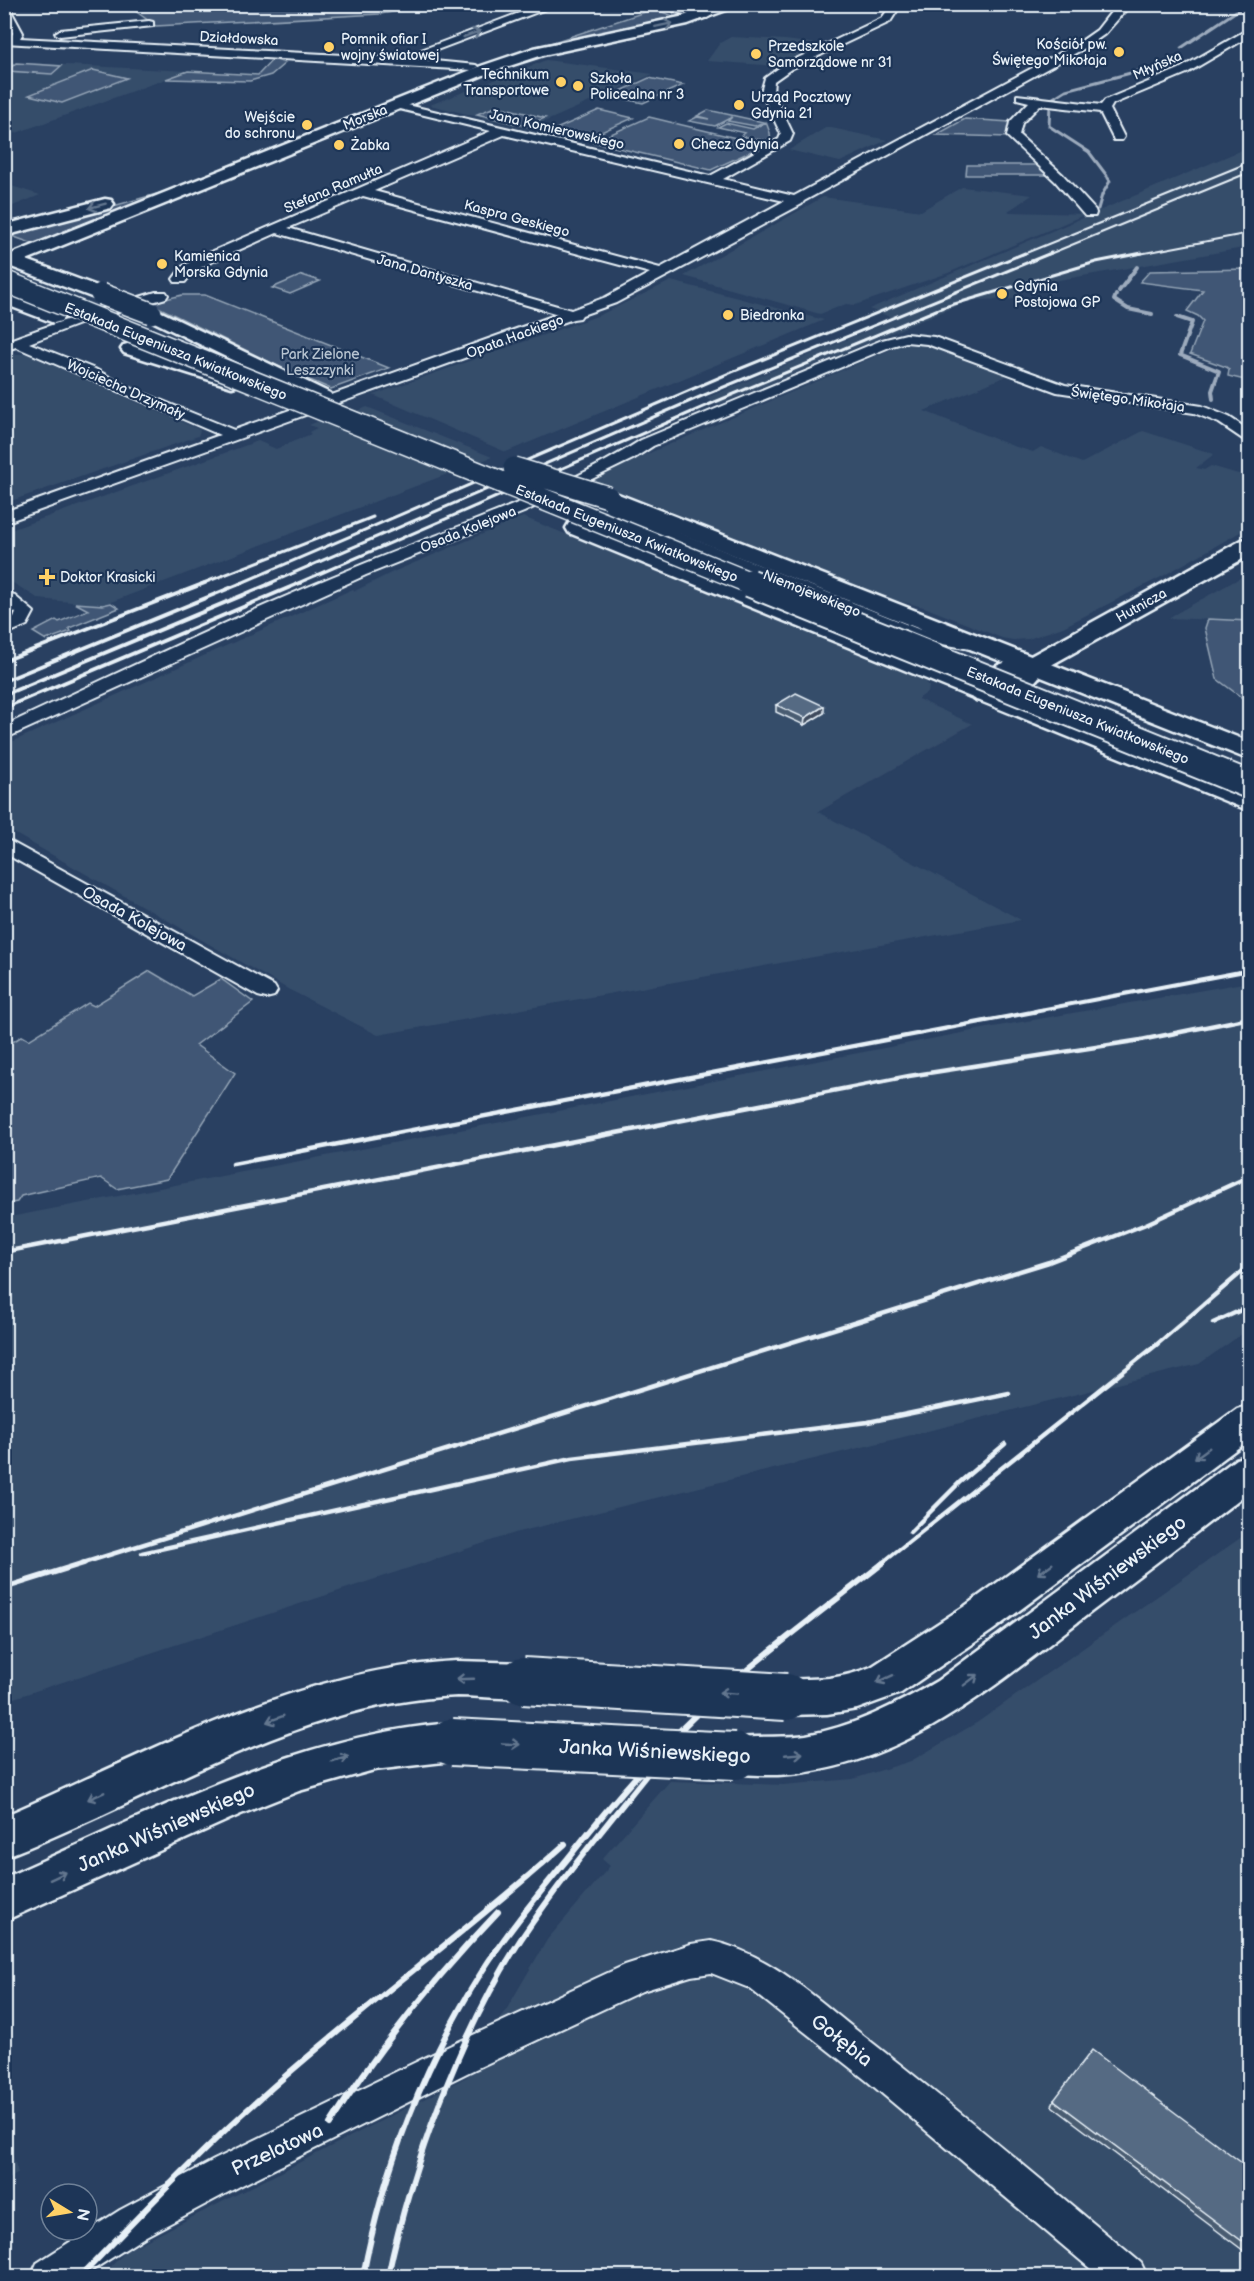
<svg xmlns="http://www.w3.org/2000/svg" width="1254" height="2281" font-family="'Balsamiq Sans',sans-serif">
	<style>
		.built { fill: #364d6b }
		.green { fill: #415774; stroke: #94a4b6; stroke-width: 1.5 }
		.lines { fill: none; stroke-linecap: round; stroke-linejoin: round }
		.stream-far1 { stroke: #9dabbd; stroke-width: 3 }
		.stream { stroke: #9dabbd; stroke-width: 4 }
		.street-casing { stroke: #e8f1f8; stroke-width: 4 }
		.secondary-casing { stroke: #e8f1f8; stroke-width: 5 }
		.primary-casing { stroke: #e8f1f8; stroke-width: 5 }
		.highway-casing { stroke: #e8f1f8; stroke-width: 5 }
		.street { fill: #1d3557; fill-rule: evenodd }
		.secondary { fill: #1d3557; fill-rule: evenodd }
		.primary { fill: #1d3557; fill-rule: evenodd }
		.highway { fill: #1d3557; fill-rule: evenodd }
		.rail-far4 { stroke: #e8f1f8; stroke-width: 2 }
		.rail-far3 { stroke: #e8f1f8; stroke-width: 3 }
		.rail-far2 { stroke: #e8f1f8; stroke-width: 4 }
		.rail-far1 { stroke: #e8f1f8; stroke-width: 4.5 }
		.rail { stroke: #e8f1f8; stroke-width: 6 }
		.highway-bridge-far2-casing { stroke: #e8f1f8; stroke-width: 24; stroke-linecap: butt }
		.highway-bridge-far1-casing { stroke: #e8f1f8; stroke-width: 31; stroke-linecap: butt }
		.highway-bridge-casing { stroke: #e8f1f8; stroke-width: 50; stroke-linecap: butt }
		.highway-bridge-far2 { stroke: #1d3557; stroke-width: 21 }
		.highway-bridge-far1 { stroke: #1d3557; stroke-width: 27 }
		.highway-bridge { stroke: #1d3557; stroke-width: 46 }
		.wall { fill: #495b71; stroke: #e8f1f8; stroke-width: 1.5 }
		.shaded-wall { fill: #3c4a5c; stroke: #e8f1f8; stroke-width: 1.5 }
		.building { fill: #556a83; stroke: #e8f1f8; stroke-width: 1.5 }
		.oneway { stroke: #64778f }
		.poi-dot { fill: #ffd166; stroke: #1d3557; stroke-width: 2 }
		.labels { text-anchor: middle; stroke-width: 4.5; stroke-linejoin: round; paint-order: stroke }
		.far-street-label { font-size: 14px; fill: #e8f1f8; stroke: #1d3557 }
		.far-poi-label { font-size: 14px; fill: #e8f1f8; stroke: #1d3557; text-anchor: start }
		.far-park-label { font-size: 14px; fill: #b6c3d0; stroke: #1d3557 }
		.street-label { font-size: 16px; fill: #e8f1f8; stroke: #1d3557 }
		.near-street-label { font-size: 20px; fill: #e8f1f8; stroke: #1d3557 }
	</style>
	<rect width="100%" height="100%" fill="#294061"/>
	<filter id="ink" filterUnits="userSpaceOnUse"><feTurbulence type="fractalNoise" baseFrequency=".0167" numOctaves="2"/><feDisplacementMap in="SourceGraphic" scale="12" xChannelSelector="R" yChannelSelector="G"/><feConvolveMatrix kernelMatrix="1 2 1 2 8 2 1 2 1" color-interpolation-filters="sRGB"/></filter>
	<g filter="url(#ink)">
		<path class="built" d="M731,37L785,40L818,44L777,66L707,61L720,43Z
			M546,60L653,74L528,129L430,105Z
			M5,62L188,71L5,137Z
			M827,127L873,137L887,140L840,162L789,150Z
			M1249,147V247L1042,283L1040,285L1021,289L1014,299L971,300L720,404L706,398L896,319L869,309Z
			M5,184L40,195L5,209Z
			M962,187L1032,195L1008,211L1010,212L1086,214L948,273L855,305L846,304L820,314L684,276L823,197L921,211Z
			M671,281L824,320L506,452L373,395L600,315Z
			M904,344L932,345L1011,374L924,411L1013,446L1033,452L1041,447L1082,463L1143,431L1214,454L1196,468L1204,470L1211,466L1238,474L1249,475V527L1161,577L1063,627L1028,639L1013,640L1002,638L924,607L882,597L584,481Z
			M16,354H27L200,430L198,436L5,503V360Z
			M367,407L492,457L103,605L39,599L5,578V532L258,441L276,449L311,434L309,432L317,428L309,425L319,421L327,424Z
			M523,517L918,676L926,682L929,687L928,692L918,699L972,724L818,812L1021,920L378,1035L288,989L5,828V745L353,589L355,591L393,572Z
			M1249,573V621L1168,618Z
			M1249,982V1329L1199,1364L518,1532L5,1701V1218L993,1027Z
			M1249,1532V2276H102L126,2251L467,2077L547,1940L610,1866L602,1859L670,1781L783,1785L853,1779L911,1761L978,1722Z
			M4,2124L18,2173L5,2182H4Z"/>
		<path class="green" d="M413,4L418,8L380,14L156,26L127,5Z
			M654,9L679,18L505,58Z
			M273,59L285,63L271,75L250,81L166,79L188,71L258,75Z
			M16,63L61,66L52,74L7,71Z
			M93,70L127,78L62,103L29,95Z
			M649,78L683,85L643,103L610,96Z
			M497,106L545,118L526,126L477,114Z
			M599,110L633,118L590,137L556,129Z
			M708,110L763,122L755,126L728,121L732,117L715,126L689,121L697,117L709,119L697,116Z
			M649,117L765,145L711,170L593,142Z
			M965,119L1010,122L1007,134L1009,137L936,135Z
			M766,122L770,133L771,142L741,136L745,133L718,127L726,123L753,129Z
			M967,165H1041L1051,175H966Z
			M178,188L39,246L9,235Z
			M1249,269H1250L1249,381L1228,376L1229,369L1226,367L1190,354L1203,321L1198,316L1187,311L1203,290L1140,282L1150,271Z
			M302,275L320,281L290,294L272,288Z
			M182,295H205L389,368L331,389L284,369L150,303Z
			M75,603L103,605L111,603L119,608L69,628L71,631L46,640L33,632L56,620L59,622L88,610Z
			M1208,619L1249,621V703L1217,679L1205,628Z
			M150,971L192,996L221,979L253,1002L196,1045L235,1073L167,1179L117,1189L101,1178L21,1196L17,1202L5,1204V1047L22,1036L29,1040L88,1003L94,1006Z"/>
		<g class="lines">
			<path class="stream-far1" d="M1181,48L1244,6
				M1050,100L1066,90L1142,70
				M1050,104L1049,126L1089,152L1107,176
				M1098,209L1102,195L1110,181L1108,178"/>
			<path class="stream" d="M1119,291L1137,267
				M1116,295L1114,300L1128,309L1152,314
				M1177,317L1192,322L1180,355L1219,371L1212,391L1213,399"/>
			<defs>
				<path id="street" d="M4,4L9,7L23,33L20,38L400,58L543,4H559L413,59L476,65L478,67L472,70L4,43V37H10L13,33L4,18Z
					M665,4H678L712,15L707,18L675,12Z
					M886,4H896L897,11L890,22L791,69L774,81L773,92L793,134L790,141L723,179L794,196L1077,44L1097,30L1115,7L1131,4L1105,34L1085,48L804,201L802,204L616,303L582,315L580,318L573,319L4,523V512L220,435L16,347L4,351V342C55,323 105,307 156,292H166L168,295L166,298L90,320L29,343L95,369L126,386L234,430L558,314L277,233L207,264L192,273L185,282H175L173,279L182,267L197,258L491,131L391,107V103L395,102L710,176L779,139L781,134L761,92L765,78L783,65L882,18L887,11ZM504,135L784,201L660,268L374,191ZM363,196L650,273L606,297L571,310L288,228Z
					M149,21L153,22V26L60,36L55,33L60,30Z
					M1250,28V36L1187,73L1113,104L1110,109L1124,137L1122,140H1114L1100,112L1040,105L1022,123L1019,135L1063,175L1095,210L1096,213L1095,216H1085L1055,181L1007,136L1010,122L1029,102L1017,99V95L1101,105L1105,100L1179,69Z
					M906,334L934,337L1065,385L1202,406L1229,417L1250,431V444L1219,423L1194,413L1057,392L927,344L906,342L892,346L653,446L633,459L524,512L366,575L4,739V726C121,672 237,615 356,567C451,528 556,495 641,440L882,340Z
					M571,491L589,494L638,516L918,629L976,640L982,641L985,645L982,649L976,650L908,638L626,524L580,502L565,499L563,496L565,493Z
					M4,591L10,592L34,612L27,625L4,635V623L14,618L16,613L4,605Z
					M4,838L274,986L277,991L274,996L266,998L258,996L4,853Z
					M711,1941C769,1953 814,1997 860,2033C956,2107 1048,2186 1141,2263L1147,2276H1099L867,2081L749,1988L711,1973L691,1976L642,1991L469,2072L240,2186L146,2236L83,2276H31L37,2263L120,2210L214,2160L445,2048L625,1965L691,1944Z"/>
				<path id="secondary" d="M1250,538V555L1044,669C1032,692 1000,707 976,700L972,695C979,668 1002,662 1027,658L1242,540Z"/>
				<path id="primary" d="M720,4H743L688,24L543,55L491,72L4,269V257L481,66L534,48L680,17Z
					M105,199L111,200L114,204L111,208L4,236V225Z"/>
				<path id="highway" d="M13,255L108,290L111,294L108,298H94L6,265L4,260Z
					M4,291L61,313L64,317L61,321L54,323L4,304Z
					M151,307L330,393L333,397L330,401L323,403L316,401L144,317L141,313L144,309Z
					M131,343L239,377L242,381L239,385L232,387L124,353L121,349L124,345Z
					M608,490L1250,742V760L600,502L597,497L600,492Z
					M577,521L1250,793V811L569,533L566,528L569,523Z
					M1250,1405V1439L993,1630L901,1693L857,1709L827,1714L786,1715L771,1710L765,1697L771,1684C790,1677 809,1680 829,1678C844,1676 857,1673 871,1667L965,1606L1237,1409Z
					M1250,1455V1491C1197,1532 1144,1572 1091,1612C998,1683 901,1770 778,1775C758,1775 739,1776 720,1769L713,1756L720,1743C747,1733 777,1739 806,1735C853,1727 896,1705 937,1681L1236,1459Z
					M457,1661L523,1663L538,1668L544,1681L538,1694C513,1702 484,1696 457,1696C414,1698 372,1706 332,1718C218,1752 115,1815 4,1857V1816C147,1754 299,1668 457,1661Z
					M452,1723L467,1729L473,1742L467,1755L452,1761L374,1770L299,1791L241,1814L4,1921V1878C150,1814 290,1736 452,1723Z"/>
			</defs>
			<use href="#street" class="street-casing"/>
			<use href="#secondary" class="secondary-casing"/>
			<use href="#primary" class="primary-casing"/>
			<use href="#highway" class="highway-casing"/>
			<use href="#street" class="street"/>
			<use href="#secondary" class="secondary"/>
			<use href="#primary" class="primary"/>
			<use href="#highway" class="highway"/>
			<path class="rail-far4" d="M1021,255L1250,162
				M1047,255L1250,172
				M1134,255L1250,233"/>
			<path class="rail-far3" d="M201,584L373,517
				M239,584L732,372L1025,253
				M268,584L702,396L1051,253
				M296,584L715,402L941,308L1096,262L1142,253"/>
			<path class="rail-far2" d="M4,661L205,583
				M4,681L242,583
				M4,695L272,583
				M4,708L300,583
				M1035,1011L1250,970"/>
			<path class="rail-far1" d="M233,1164L1043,1010
				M4,1252L909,1076L1141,1040L1250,1018
				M1213,1323L1250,1306
				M910,1532L960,1482L1005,1444
				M142,1553L572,1458L868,1422L1009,1393
				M80,1564L1049,1262L1146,1224L1250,1176
				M881,1564L1155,1346L1250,1265"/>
			<path class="rail" d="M4,1588L84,1563
				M330,2124C379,2047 435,1978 498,1912
				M81,2276C141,2214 200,2151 265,2094C362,2007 468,1931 565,1844
				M363,2276C383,2170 424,2064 481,1973C507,1932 538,1895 569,1857C615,1798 666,1740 723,1690C774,1646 830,1605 883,1563
				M388,2276C411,2166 460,2033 521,1939C560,1881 605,1827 648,1773"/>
			<defs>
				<path id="highway-bridge-far2" d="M4,281L753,584
					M101,294L151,313
					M514,468L608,497"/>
				<path id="highway-bridge-far1" d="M750,583L1250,785"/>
				<path id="highway-bridge" d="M523,1681L786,1697
					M452,1742L735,1756"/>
			</defs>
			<use href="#highway-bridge-far2" class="highway-bridge-far2-casing"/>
			<use href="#highway-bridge-far1" class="highway-bridge-far1-casing"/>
			<use href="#highway-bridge" class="highway-bridge-casing"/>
			<use href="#highway-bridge-far2" class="highway-bridge-far2"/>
			<use href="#highway-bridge-far1" class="highway-bridge-far1"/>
			<use href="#highway-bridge" class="highway-bridge"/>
		</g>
		<path class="wall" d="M776,705L824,713L804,725L776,712Z
			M1054,2100L1250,2169V2251L1248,2254L1052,2106Z"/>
		<path class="shaded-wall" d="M824,706V713L804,725L805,718Z"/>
		<path class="building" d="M796,693L824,706L805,718L776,705Z
			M1092,2050L1250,2169V2247L1054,2100Z"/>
		<defs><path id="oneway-shaft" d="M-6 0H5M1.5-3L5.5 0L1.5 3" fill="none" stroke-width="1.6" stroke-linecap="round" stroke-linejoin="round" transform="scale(1.5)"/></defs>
		<g class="oneway">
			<use href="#oneway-shaft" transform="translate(664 25) rotate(-12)"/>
			<use href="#oneway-shaft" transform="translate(472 34) rotate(-20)"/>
			<use href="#oneway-shaft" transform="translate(97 206) rotate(165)"/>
			<use href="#oneway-shaft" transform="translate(1202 1453) rotate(144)"/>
			<use href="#oneway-shaft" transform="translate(1045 1569) rotate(144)"/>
			<use href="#oneway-shaft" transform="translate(465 1679) rotate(178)"/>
			<use href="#oneway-shaft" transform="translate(885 1679) rotate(155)"/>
			<use href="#oneway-shaft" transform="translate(971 1680) rotate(-37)"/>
			<use href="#oneway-shaft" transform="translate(728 1693) rotate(-176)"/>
			<use href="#oneway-shaft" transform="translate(275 1719) rotate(159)"/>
			<use href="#oneway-shaft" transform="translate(511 1744) rotate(3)"/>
			<use href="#oneway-shaft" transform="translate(794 1754) rotate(-5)"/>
			<use href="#oneway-shaft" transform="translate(340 1759) rotate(-15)"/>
			<use href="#oneway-shaft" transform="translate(96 1796) rotate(156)"/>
			<use href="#oneway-shaft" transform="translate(58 1876) rotate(-25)"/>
		</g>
	</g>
	<g class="poi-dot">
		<circle cx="329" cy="47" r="6"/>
		<circle cx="1119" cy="52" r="6"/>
		<circle cx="756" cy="54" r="6"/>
		<circle cx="561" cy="82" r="6"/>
		<circle cx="578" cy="86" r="6"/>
		<circle cx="739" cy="105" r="6"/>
		<circle cx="307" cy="125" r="6"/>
		<circle cx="679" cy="144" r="6"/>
		<circle cx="339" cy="145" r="6"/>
		<circle cx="162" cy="264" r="6"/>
		<circle cx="1002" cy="294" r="6"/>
		<circle cx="728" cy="315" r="6"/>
		<path d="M44 568h6v6h6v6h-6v6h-6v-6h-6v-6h6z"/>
	</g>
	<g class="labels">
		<g class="far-street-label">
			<text transform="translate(239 38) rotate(3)" y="5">Działdowska</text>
			<text transform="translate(1157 65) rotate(-24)" y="5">Młyńska</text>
			<text transform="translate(365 117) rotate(-22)" y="5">Morska</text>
			<text transform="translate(557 129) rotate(13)" y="5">Jana Komierowskiego</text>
			<text transform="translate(333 188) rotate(-23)" y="5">Stefana Ramułta</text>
			<text transform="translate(517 218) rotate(15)" y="5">Kaspra Geskiego</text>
			<text transform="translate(425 272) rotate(16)" y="5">Jana Dantyszka</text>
			<text transform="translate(515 336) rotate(-20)" y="5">Opata Hackiego</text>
			<text transform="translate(176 351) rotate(22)" y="5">Estakada Eugeniusza Kwiatkowskiego</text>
			<text transform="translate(126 389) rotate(24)" y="5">Wojciecha Drzymały</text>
			<text transform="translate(1128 399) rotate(8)" y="5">Świętego Mikołaja</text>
			<text transform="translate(468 529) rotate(-22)" y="5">Osada Kolejowa</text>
			<text transform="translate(627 533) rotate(22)" y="5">Estakada Eugeniusza Kwiatkowskiego</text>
			<text transform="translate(812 593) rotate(22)" y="5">Niemojewskiego</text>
			<text transform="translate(1141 605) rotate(-29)" y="5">Hutnicza</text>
			<text transform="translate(1078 715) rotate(22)" y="5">Estakada Eugeniusza Kwiatkowskiego</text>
		</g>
		<g class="far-poi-label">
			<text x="341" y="44">Pomnik ofiar I<tspan x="341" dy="16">wojny światowej</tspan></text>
			<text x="1107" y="49" text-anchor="end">Kościół pw.<tspan x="1107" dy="16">Świętego Mikołaja</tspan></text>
			<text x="768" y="51">Przedszkole<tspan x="768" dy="16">Samorządowe nr 31</tspan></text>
			<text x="549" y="79" text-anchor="end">Technikum<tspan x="549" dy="16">Transportowe</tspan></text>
			<text x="590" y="83">Szkoła<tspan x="590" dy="16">Policealna nr 3</tspan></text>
			<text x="751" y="102">Urząd Pocztowy<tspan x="751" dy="16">Gdynia 21</tspan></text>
			<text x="295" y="122" text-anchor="end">Wejście<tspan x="295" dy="16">do schronu</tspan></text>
			<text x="691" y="149">Checz Gdynia</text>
			<text x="351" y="150">Żabka</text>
			<text x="174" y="261">Kamienica<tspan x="174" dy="16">Morska Gdynia</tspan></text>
			<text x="1014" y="291">Gdynia<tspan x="1014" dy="16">Postojowa GP</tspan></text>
			<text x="740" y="320">Biedronka</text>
			<text x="60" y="582">Doktor Krasicki</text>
		</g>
		<g class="far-park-label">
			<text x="320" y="359">Park Zielone<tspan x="320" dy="16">Leszczynki</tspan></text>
		</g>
		<g class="street-label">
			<text transform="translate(135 918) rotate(29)" y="6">Osada Kolejowa</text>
		</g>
		<g class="near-street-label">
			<text transform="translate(1107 1577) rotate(-37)" y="7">Janka Wiśniewskiego</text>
			<text transform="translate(655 1751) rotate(3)" y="7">Janka Wiśniewskiego</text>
			<text transform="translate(166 1827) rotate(-24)" y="7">Janka Wiśniewskiego</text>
			<text transform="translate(842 2040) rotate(38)" y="7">Gołębia</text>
			<text transform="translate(277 2149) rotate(-25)" y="7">Przelotowa</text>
		</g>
	</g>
	<rect width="1254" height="2281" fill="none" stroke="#1d3557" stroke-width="24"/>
	<rect x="12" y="12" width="1230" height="2257" fill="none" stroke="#e8f1f8" stroke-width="2" filter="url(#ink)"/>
	<g transform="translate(69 2212) rotate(101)"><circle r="28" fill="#1d3557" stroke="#6e8097" stroke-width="1.5"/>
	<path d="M0-4.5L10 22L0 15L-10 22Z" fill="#ffd166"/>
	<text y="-9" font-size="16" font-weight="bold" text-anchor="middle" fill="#e8f1f8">N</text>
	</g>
</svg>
